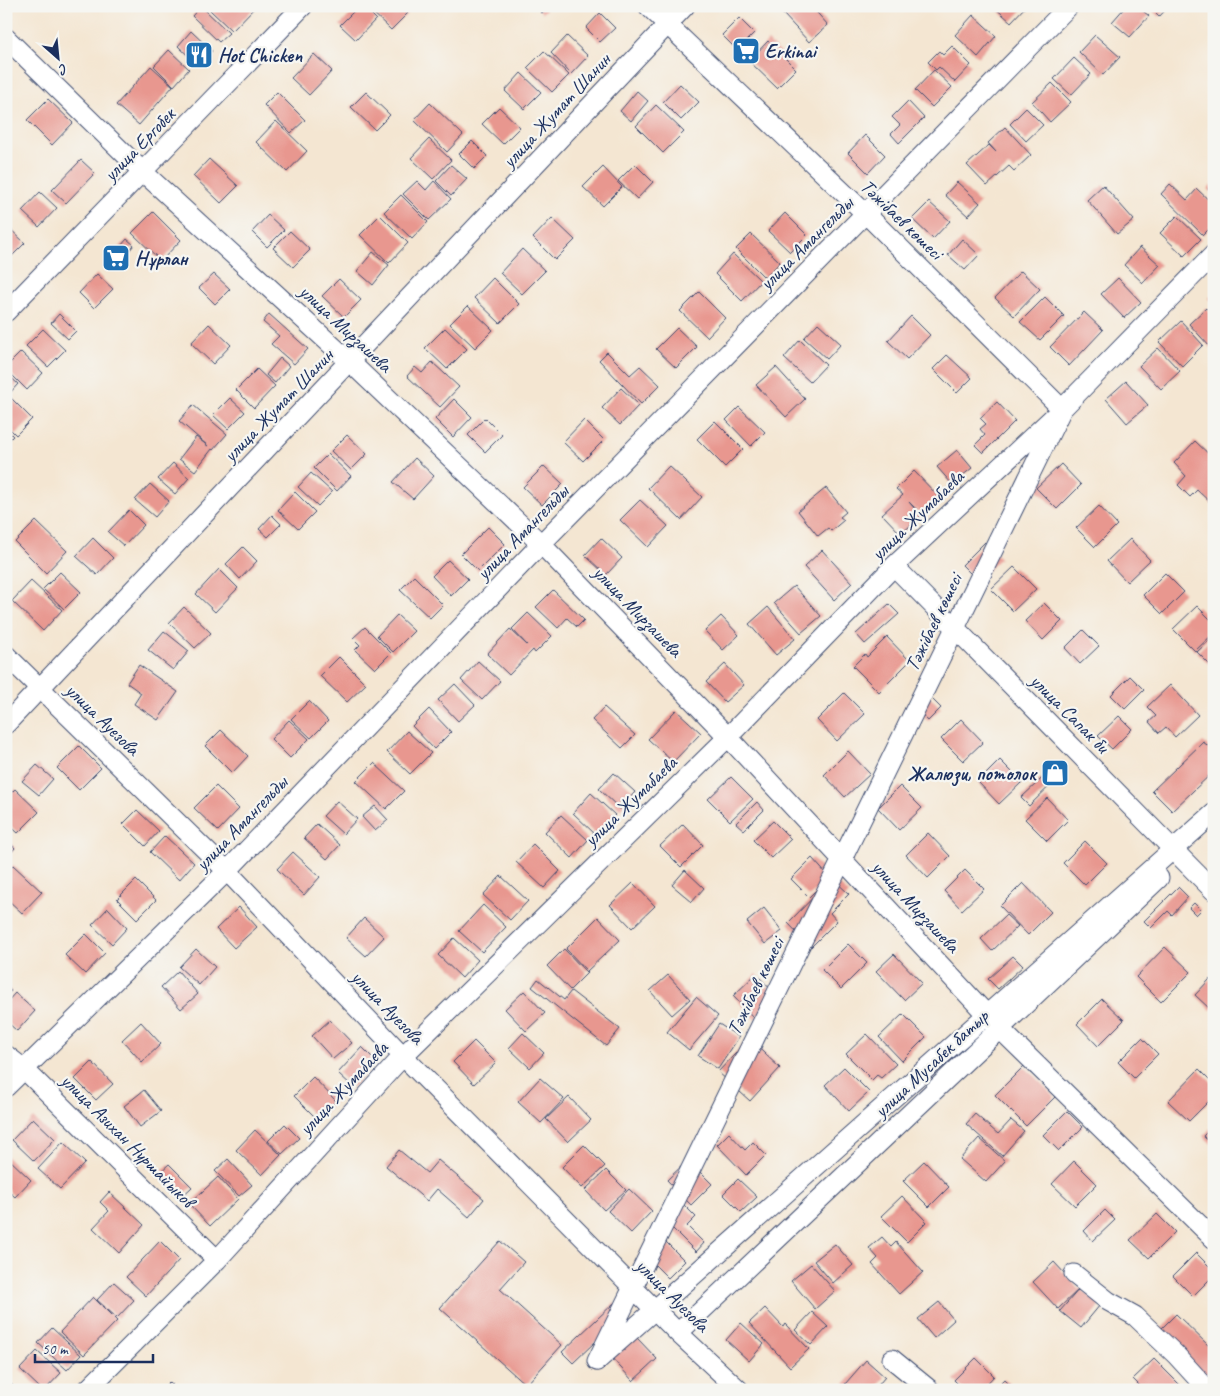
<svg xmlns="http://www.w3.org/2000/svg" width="1220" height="1396" font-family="Caveat,sans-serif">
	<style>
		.building { fill: #e8978f }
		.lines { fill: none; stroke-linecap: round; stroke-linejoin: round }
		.minor-casing { stroke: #3c4a6f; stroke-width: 21 }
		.minor { stroke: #fff; stroke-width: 19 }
		.labels { text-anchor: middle; stroke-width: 4.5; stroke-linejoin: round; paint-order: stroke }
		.poi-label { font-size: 20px; font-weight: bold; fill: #1b2f5e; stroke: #f6f6f2; text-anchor: start }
		.street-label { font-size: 20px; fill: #1b2f5e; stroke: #f6f6f2 }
	</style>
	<rect width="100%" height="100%" fill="#f6f6f2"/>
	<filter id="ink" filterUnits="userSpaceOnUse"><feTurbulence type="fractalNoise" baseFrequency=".02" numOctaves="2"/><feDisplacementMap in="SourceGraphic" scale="10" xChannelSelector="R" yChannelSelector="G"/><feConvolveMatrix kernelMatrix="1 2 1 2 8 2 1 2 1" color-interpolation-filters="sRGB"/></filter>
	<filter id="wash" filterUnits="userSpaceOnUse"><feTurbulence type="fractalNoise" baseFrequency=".0096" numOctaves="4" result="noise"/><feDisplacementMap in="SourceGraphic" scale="20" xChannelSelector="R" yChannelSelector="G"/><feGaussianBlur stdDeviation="1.12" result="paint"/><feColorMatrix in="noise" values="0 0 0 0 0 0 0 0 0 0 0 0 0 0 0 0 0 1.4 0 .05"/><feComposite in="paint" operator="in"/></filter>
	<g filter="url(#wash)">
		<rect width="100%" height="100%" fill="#f4e6d2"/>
		<g id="blocks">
			<path class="building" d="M201,6L229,33L219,42L192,16Z
				M214,6H256L232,31L210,10Z
				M359,6H363L376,19L356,40L340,25Z
				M366,6H400L408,13L391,30Z
				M536,6H549L542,13Z
				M792,6H811L828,25L809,42L783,14Z
				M993,6H1026L1011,22Z
				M1126,6H1137L1149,16L1130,37L1112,22Z
				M1148,6H1169L1159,17Z
				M600,13L615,28L600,42L586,28Z
				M973,15L996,36L978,57L955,35Z
				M739,18L754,33L746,41L757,51L748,61L722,35Z
				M191,31L212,51L198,65L178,46Z
				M1095,35L1120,57L1103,75L1079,52Z
				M567,36L588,56L571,74L551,53Z
				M768,41L796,69L777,88L749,61Z
				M952,46L971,65L955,82L939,67L936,70L928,62L939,51L943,55Z
				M169,50L189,69L174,86L154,66Z
				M544,51L569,75L552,92L527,68Z
				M314,54L332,71L309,95L291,78Z
				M1074,58L1091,74L1071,95L1054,79Z
				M151,66L173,86L139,125L116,105Z
				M934,70L952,87L932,107L915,90Z
				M521,73L541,92L524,109L505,91Z
				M1052,83L1071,102L1050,122L1032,102Z
				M680,84L699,102L681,120L663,102Z
				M637,91L648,101L631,121L620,111Z
				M277,92L305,120L291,133L264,105Z
				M366,92L390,115L375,130L351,107Z
				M48,99L73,123L52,145L27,120Z
				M908,101L924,118L899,143L891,134L900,125L892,117Z
				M430,103L463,135L447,152L414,120Z
				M656,105L684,132L663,153L636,126Z
				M499,107L520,127L503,144L482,124Z
				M1026,108L1043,125L1026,141L1010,124Z
				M276,121L307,151L287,172L256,142Z
				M1005,127L1031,155L1014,171L1009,166L987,186L967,165L989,145L996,152L988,143Z
				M865,135L885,155L868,173L848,153Z
				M429,139L451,160L433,179L411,158Z
				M472,141L487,156L474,169L459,154Z
				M209,159L238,186L221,203L193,176Z
				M81,160L95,173L66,203L52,190Z
				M635,164L653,182L637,199L618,181Z
				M451,165L467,179L451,196L436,181Z
				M603,167L622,187L603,206L583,187Z
				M417,181L426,190L434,181L451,199L429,220L403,194Z
				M957,182L980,203L968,216L945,195Z
				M1214,183V194L1208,189Z
				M1170,184L1187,200L1197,189L1214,205V224L1203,235L1161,194Z
				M1103,185L1134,220L1117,234L1087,200Z
				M40,192L57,208L39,227L22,211Z
				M401,195L428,222L412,239L384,212Z
				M929,202L950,221L933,239L912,219Z
				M153,212L181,240L161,261L132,233Z
				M785,213L807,235L790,252L768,231Z
				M268,215L284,230L267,247L252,232Z
				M380,215L408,243L389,263L360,235Z
				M1177,216L1201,239L1184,256L1160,233Z
				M552,218L575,240L555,260L533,238Z
				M6,225L25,243L6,262Z
				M290,231L310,250L293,267L273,248Z
				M751,234L780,262L765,278L736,249Z
				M127,239L134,245L114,268L107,262Z
				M962,239L979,255L965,270L948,255Z
				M1140,247L1160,265L1143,283L1124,265Z
				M522,249L545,271L522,294L500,273Z
				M373,252L389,265L373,285L357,271Z
				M733,254L761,281L742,301L715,274Z
				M1021,271L1040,289L1014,316L995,298Z
				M97,274L113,289L94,308L79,293Z
				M214,274L230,289L215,304L199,288Z
				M493,278L519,304L500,323L474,298Z
				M1118,278L1141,302L1124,318L1101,294Z
				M339,279L361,300L344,317L322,296Z
				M699,292L725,318L707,337L680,311Z
				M1214,294V304L1209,298Z
				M1045,297L1064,316L1040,340L1020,322Z
				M468,306L493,330L475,348L450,324Z
				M1206,308L1214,316V345L1211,348L1189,324Z
				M1084,312L1103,330L1069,366L1050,347Z
				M59,314L76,331L68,339L51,323Z
				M269,314L308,349L294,364L271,344L279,336L263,322Z
				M911,316L930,335L907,359L888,341Z
				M1181,321L1203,345L1182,366L1159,342Z
				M818,323L841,344L827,359L804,338Z
				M209,324L231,345L213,364L191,343Z
				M445,328L467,349L447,369L425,348Z
				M677,328L697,347L676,368L656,349Z
				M43,329L65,350L48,367L26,346Z
				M800,340L826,365L810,382L784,358Z
				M1158,348L1180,371L1161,389L1139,366Z
				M21,352L43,373L27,390L6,369V367Z
				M607,352L630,375L640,366L660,385L641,404L599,360Z
				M947,355L972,378L957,393L933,369Z
				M280,358L289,366L275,383L266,375Z
				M432,362L459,387L440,407L407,376L415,367L422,373Z
				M776,367L805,399L786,417L756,385Z
				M257,369L275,386L254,408L236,390Z
				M6,373L18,384L8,395L32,419L16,435L6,425Z
				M1126,381L1148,405L1127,423L1106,399Z
				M621,388L639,405L620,425L602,408Z
				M230,398L245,412L228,429L213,415Z
				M454,399L472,417L453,437L435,419Z
				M997,402L1015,421L983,453L975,445L985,435L980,429L986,424L980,418Z
				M193,405L227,434L213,450L212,449L195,471L179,459L196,437L208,446L179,421Z
				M739,407L765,432L751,446L726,420Z
				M485,418L502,435L485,452L468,435Z
				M584,420L604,440L583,461L563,442Z
				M715,421L743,449L725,467L697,439Z
				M6,429L13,436L6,443Z
				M347,435L367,454L351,470L331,451Z
				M1195,441L1214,459V506L1197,490L1190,497L1178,485L1186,476L1174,463Z
				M957,450L972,468L952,484L937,467Z
				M328,454L351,476L337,491L314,468Z
				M415,458L434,476L413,499L393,482Z
				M173,463L189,478L175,494L158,479Z
				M1061,464L1081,485L1057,509L1036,488Z
				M544,466L563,484L542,505L523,487Z
				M669,466L702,497L681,520L648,488Z
				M914,471L940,498L923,516L909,502L921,516L901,534L882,514L903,495L896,489Z
				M311,473L332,492L318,506L298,487Z
				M150,484L169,501L155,517L135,500Z
				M826,488L846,512L840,517L844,520L831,531L828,528L818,536L798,511Z
				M295,492L315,512L298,529L278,510Z
				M640,500L668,526L648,547L620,520Z
				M1099,506L1117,525L1095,547L1076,528Z
				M129,510L144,525L124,546L108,532Z
				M272,515L281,524L268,537L259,529Z
				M36,521L67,551L46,573L15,542Z
				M488,527L505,544L478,571L461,554Z
				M93,538L113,558L97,575L76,556Z
				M601,538L622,558L606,575L585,555Z
				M1130,539L1150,560L1127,582L1107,561Z
				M985,542L1000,558L977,580L962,565Z
				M243,547L257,561L240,579L226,564Z
				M822,550L852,583L834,600L804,567Z
				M448,560L468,579L451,596L432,576Z
				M1014,567L1036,589L1013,611L991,589Z
				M219,569L238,588L215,612L196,594Z
				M60,572L81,592L64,609L43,589Z
				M1165,573L1184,592L1162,614L1143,595Z
				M414,576L443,605L430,618L400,590Z
				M31,581L62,610L43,631L12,601Z
				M794,586L821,616L801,633L774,603Z
				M553,590L584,620L577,627L567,618L558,628L536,607Z
				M1044,603L1062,621L1043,640L1025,621Z
				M889,604L899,614L865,644L856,634Z
				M1197,606L1214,623V633L1195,651L1173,629Z
				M184,607L211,633L195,648L169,623Z
				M768,607L795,639L776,655L749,624Z
				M528,613L552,636L535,653L533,650L509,675L487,654L510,629L527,645L512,629Z
				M397,615L414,631L393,652L377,636Z
				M721,616L739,635L723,650L705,631Z
				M365,627L391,653L375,669L355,650L360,645L353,638Z
				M1083,630L1099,646L1080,664L1065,648Z
				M164,631L189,651L173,670L148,650Z
				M1214,636V669L1197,652Z
				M887,637L910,661L879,692L853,666L865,654L867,657Z
				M339,657L366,684L347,702L320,676Z
				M478,661L500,681L482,700L461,680Z
				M725,664L744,685L725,702L706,682Z
				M139,665L178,692L158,720L134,704L141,693L127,683Z
				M1130,676L1144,690L1125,709L1111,695Z
				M455,684L475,705L458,721L438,700Z
				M1170,685L1198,715L1175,737L1166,727L1159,733L1149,722L1156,716L1147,707Z
				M844,693L865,714L837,741L817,720Z
				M926,693L941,708L928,721L913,705Z
				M309,701L328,721L311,738L291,719Z
				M604,707L635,735L622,748L592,720Z
				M429,709L451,732L434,749L412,726Z
				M676,710L701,733L673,762L648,739Z
				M1119,716L1132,729L1112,749L1098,736Z
				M961,719L983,742L963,761L941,739Z
				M289,720L309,739L290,758L271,739Z
				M221,730L248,756L232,773L205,746Z
				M407,731L431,753L410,774L387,752Z
				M1203,742L1214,750V771L1172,811L1152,791Z
				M79,746L101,768L79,790L57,768Z
				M848,751L870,774L845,797L824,775Z
				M1000,760L1022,782L999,804L978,782Z
				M374,763L404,791L386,809L356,781Z
				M37,765L53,779L39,795L22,781Z
				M1055,766L1062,774L1029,806L1021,798Z
				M614,773L635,792L620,809L599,789Z
				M731,777L753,799L730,821L708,799Z
				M216,786L239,809L218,831L194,808Z
				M900,786L922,808L899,830L878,808Z
				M15,789L39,812L18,833L6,822V798Z
				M591,793L615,815L596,835L573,813Z
				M1047,798L1068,820L1047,841L1025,819Z
				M337,801L357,819L343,834L323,816Z
				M757,802L764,810L744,830L736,823Z
				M375,806L388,820L375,831L362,817Z
				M137,810L159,831L145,846L123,824Z
				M561,815L588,840L572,858L545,832Z
				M773,821L791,839L771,858L753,840Z
				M317,824L340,845L327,859L304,838Z
				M683,824L703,845L681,867L660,846Z
				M928,833L950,856L928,878L906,855Z
				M165,836L194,863L179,880L150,852Z
				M6,839L15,848L6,858Z
				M1085,841L1107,863L1085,885L1063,863Z
				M533,844L560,871L544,888L516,862Z
				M293,852L320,877L304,895L277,869Z
				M812,858L829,877L809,897L791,879Z
				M13,865L42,892L22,913L6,898V872Z
				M685,870L704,888L692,902L672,885Z
				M965,870L984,889L962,910L944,891Z
				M501,876L528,901L510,920L483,895Z
				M832,878L849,894L830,913L837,921L811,947L788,923Z
				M136,880L156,900L137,919L117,899Z
				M633,883L655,906L632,928L610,905Z
				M1023,883L1051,912L1028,935L1000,906Z
				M1178,887L1188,897L1172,915L1168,911L1151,928L1144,921Z
				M1194,903L1201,910L1196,915L1189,908Z
				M483,905L506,927L482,952L459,931Z
				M239,907L257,927L234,948L216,929Z
				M108,908L127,928L112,944L92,925Z
				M764,908L782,931L765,944L747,922Z
				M1006,915L1018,926L992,951L981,939Z
				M598,917L620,940L587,971L566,949Z
				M364,918L384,937L366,956L346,938Z
				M86,934L105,953L85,974L65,955Z
				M454,938L478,960L462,978L438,955Z
				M848,944L867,963L841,989L822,970Z
				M1165,947L1191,972L1161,1002L1136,977Z
				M196,949L215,967L199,985L179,967Z
				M564,949L587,973L570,990L547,966Z
				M894,954L922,983L904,1000L876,971Z
				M1013,956L1023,966L998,989L988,979Z
				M178,971L198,994L181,1009L161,987Z
				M756,974L778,997L755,1019L733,996Z
				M668,975L690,999L672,1015L650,991Z
				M538,979L564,1000L571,991L620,1029L606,1046L532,987Z
				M1210,979L1214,982V1007L1211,1010L1195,995Z
				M6,986L11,991L6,996Z
				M524,991L545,1013L526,1031L505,1009Z
				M15,993L35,1011L17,1031L6,1021V1003Z
				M696,997L718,1016L689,1050L667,1032Z
				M1102,999L1124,1020L1098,1046L1077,1024Z
				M903,1014L926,1037L902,1061L879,1037Z
				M330,1020L352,1043L333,1059L312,1036Z
				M141,1022L161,1044L142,1062L122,1040Z
				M719,1024L739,1037L718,1069L698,1056Z
				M523,1033L544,1053L530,1068L509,1048Z
				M867,1034L896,1064L881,1078L877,1075L872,1080L846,1054Z
				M1142,1038L1158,1054L1134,1078L1118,1062Z
				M749,1039L780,1068L750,1101L718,1072Z
				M474,1041L496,1063L474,1084L453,1062Z
				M362,1047L376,1061L353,1087L338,1073Z
				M92,1062L113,1084L96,1100L75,1079Z
				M1024,1066L1055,1097L1026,1126L995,1095Z
				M844,1067L869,1092L849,1111L825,1085Z
				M1199,1069L1214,1084V1096L1189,1121L1168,1101Z
				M313,1077L336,1101L317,1119L294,1096Z
				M540,1078L564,1099L541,1123L518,1102Z
				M144,1090L161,1111L140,1127L124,1106Z
				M569,1097L591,1120L568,1142L546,1119Z
				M1067,1111L1083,1127L1059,1151L1043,1135Z
				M975,1114L998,1134L1011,1120L1024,1131L1002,1156L966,1124Z
				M33,1118L55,1139L34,1161L12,1140Z
				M285,1124L299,1138L282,1154L268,1141Z
				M1214,1125V1146L1203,1136Z
				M255,1130L281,1155L262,1175L236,1150Z
				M729,1133L745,1150L753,1142L766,1155L746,1175L717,1145Z
				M979,1138L1005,1161L986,1182L960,1159Z
				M63,1142L85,1163L60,1189L38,1169Z
				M584,1145L605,1166L582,1188L562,1167Z
				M399,1150L427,1173L438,1160L484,1199L469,1217L437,1189L427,1201L386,1166Z
				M6,1156L31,1180L15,1197L6,1189Z
				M228,1159L252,1185L239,1196L215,1171Z
				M688,1160L712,1184L691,1205L667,1180Z
				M924,1161L949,1187L929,1207L903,1181Z
				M1074,1161L1097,1184L1075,1206L1052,1184Z
				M169,1164L192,1187L180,1198L158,1174Z
				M606,1170L626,1190L604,1210L585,1190Z
				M218,1177L238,1199L210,1226L189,1204Z
				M738,1179L757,1197L741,1212L723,1194Z
				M629,1189L652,1211L631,1233L608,1211Z
				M109,1192L144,1225L119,1253L93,1228L109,1211L100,1202Z
				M902,1196L927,1222L907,1242L881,1216Z
				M678,1199L696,1217L687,1226L704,1243L696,1252L660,1216Z
				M1105,1210L1115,1220L1093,1241L1084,1231Z
				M1157,1214L1175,1232L1149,1258L1130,1240Z
				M658,1234L685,1261L668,1278L641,1251Z
				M882,1237L891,1247L896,1242L923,1272L899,1294L872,1264L878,1258L869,1248Z
				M160,1241L179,1260L146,1296L126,1277Z
				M500,1241L524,1262L500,1289L562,1345L526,1385L440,1308Z
				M835,1244L853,1265L833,1283L814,1261Z
				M1196,1253L1214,1271V1275L1193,1296L1173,1276Z
				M1054,1262L1079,1289L1058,1309L1033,1282Z
				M811,1264L835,1291L815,1309L791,1281Z
				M114,1282L134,1300L117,1318L97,1300Z
				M1080,1288L1100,1305L1081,1328L1060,1311Z
				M93,1297L117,1321L84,1355L60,1332Z
				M939,1302L954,1320L934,1338L918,1319Z
				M614,1303L624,1313L618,1318L657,1359L633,1381L596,1341L573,1363L562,1352Z
				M765,1308L783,1327L785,1324L809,1349L790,1367L749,1323Z
				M812,1312L828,1327L811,1345L795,1330Z
				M1176,1314L1211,1348L1214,1346V1370L1205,1379L1158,1332Z
				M741,1323L764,1344L749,1361L726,1340Z
				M52,1328L81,1355L67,1370L38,1343Z
				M37,1351L61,1373L45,1390H42L20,1369Z
				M976,1358L994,1376L981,1390H964L954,1380Z
				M1154,1359L1180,1385L1175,1390H1144L1133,1379Z
				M866,1360L885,1377L874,1390H851L845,1384Z
				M6,1379L17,1390H6Z
				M1004,1379L1015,1390H993Z
				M169,1382L177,1390H161Z"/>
		</g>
	</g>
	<g filter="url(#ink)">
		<use href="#blocks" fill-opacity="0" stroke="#3c4a6f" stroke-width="1"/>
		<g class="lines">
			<defs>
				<path id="minor" d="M648,6L866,214L1062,409L597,1361L1214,813
					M6,38L143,172L350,362L541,544L728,737L1000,1029L1214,1239
					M6,312L303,6
					M894,566L1214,891
					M6,655L227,871L403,1056L678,1333L739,1390
					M6,724L685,6
					M6,1055L24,1069L217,1260
					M6,1087L227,871L541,544L1069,6
					M1074,1274L1108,1301L1135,1316L1176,1355L1208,1390
					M678,1333L1159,878
					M892,1359L930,1390
					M87,1390L217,1260L403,1056L728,737L894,566L1062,409L1214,254"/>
			</defs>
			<use href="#minor" class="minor-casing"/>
			<use href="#minor" class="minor"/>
		</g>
	</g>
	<defs>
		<symbol id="supermarket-square" viewBox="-11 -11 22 22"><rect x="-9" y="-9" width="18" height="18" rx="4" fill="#1f6fb2" stroke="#f6f6f2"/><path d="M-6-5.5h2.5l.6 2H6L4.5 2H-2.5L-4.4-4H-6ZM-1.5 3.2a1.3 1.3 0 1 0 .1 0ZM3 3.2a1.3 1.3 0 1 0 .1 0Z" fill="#fff"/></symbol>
		<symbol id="restaurant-square" viewBox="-11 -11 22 22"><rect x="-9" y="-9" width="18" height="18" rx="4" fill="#1f6fb2" stroke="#f6f6f2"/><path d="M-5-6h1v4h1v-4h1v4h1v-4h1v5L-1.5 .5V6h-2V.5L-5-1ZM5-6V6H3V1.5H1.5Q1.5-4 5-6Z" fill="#fff"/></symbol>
		<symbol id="shop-square" viewBox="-11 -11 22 22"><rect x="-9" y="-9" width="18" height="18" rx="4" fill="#1f6fb2" stroke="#f6f6f2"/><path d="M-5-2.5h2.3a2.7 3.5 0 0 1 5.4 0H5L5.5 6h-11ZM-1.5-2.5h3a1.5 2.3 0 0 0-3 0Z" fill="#fff"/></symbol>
	</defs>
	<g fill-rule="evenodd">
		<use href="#supermarket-square" x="730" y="35" width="32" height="32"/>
		<use href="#restaurant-square" x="183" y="39" width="32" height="32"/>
		<use href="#supermarket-square" x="100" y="242" width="32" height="32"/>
		<use href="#shop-square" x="1039" y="757" width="32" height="32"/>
	</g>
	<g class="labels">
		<g class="poi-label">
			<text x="765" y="58">Erkinai</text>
			<text x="218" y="62">Hot Chicken</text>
			<text x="135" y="265">Нұрлан</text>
			<text x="1036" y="780" text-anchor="end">Жалюзи, потолок</text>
		</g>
		<g class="street-label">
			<text transform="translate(556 110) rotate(-47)" y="7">улица Жумат Шанин</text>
			<text transform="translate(139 144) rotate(-46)" y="7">улица Ергобек</text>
			<text transform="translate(902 219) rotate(44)" y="7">Тәжібаев көшесі</text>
			<text transform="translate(806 243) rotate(-45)" y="7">улица Амангельды</text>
			<text transform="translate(346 328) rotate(43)" y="7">улица Мирзашева</text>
			<text transform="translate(278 405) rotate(-46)" y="7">улица Жумат Шанин</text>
			<text transform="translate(917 515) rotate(-44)" y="7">улица Жумабаева</text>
			<text transform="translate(522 532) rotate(-46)" y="7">улица Амангельды</text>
			<text transform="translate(638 611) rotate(46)" y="7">улица Мирзашева</text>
			<text transform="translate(933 622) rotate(-64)" y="7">Тәжібаев көшесі</text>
			<text transform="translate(1070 713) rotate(45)" y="7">улица Сапак би</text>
			<text transform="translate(103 719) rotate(44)" y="7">улица Ауезова</text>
			<text transform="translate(630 801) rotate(-44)" y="7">улица Жумабаева</text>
			<text transform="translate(241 823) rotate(-46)" y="7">улица Амангельды</text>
			<text transform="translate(916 906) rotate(47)" y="7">улица Мирзашева</text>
			<text transform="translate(755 986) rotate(-64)" y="7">Тәжібаев көшесі</text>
			<text transform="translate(388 1007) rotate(46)" y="7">улица Ауезова</text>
			<text transform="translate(931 1063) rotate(-43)" y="7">улица Мусабек батыр</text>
			<text transform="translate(343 1088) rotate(-47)" y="7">улица Жумабаева</text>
			<text transform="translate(128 1140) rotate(45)" y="7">улица Азихан Нуршайыков</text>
			<text transform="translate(673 1295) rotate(45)" y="7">улица Ауезова</text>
		</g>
	</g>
	<rect width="1220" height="1396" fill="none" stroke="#f6f6f2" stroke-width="25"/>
	<g transform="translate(58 58) rotate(153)" stroke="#f6f6f2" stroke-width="4" paint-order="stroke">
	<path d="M0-4L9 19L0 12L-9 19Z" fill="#1b2f5e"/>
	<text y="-8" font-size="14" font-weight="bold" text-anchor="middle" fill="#1b2f5e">С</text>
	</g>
	<path d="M35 1354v8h118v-8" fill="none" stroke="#1b2f5e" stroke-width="2.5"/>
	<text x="42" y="1354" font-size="15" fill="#1b2f5e" stroke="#f6f6f2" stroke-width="4" paint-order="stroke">50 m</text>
</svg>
